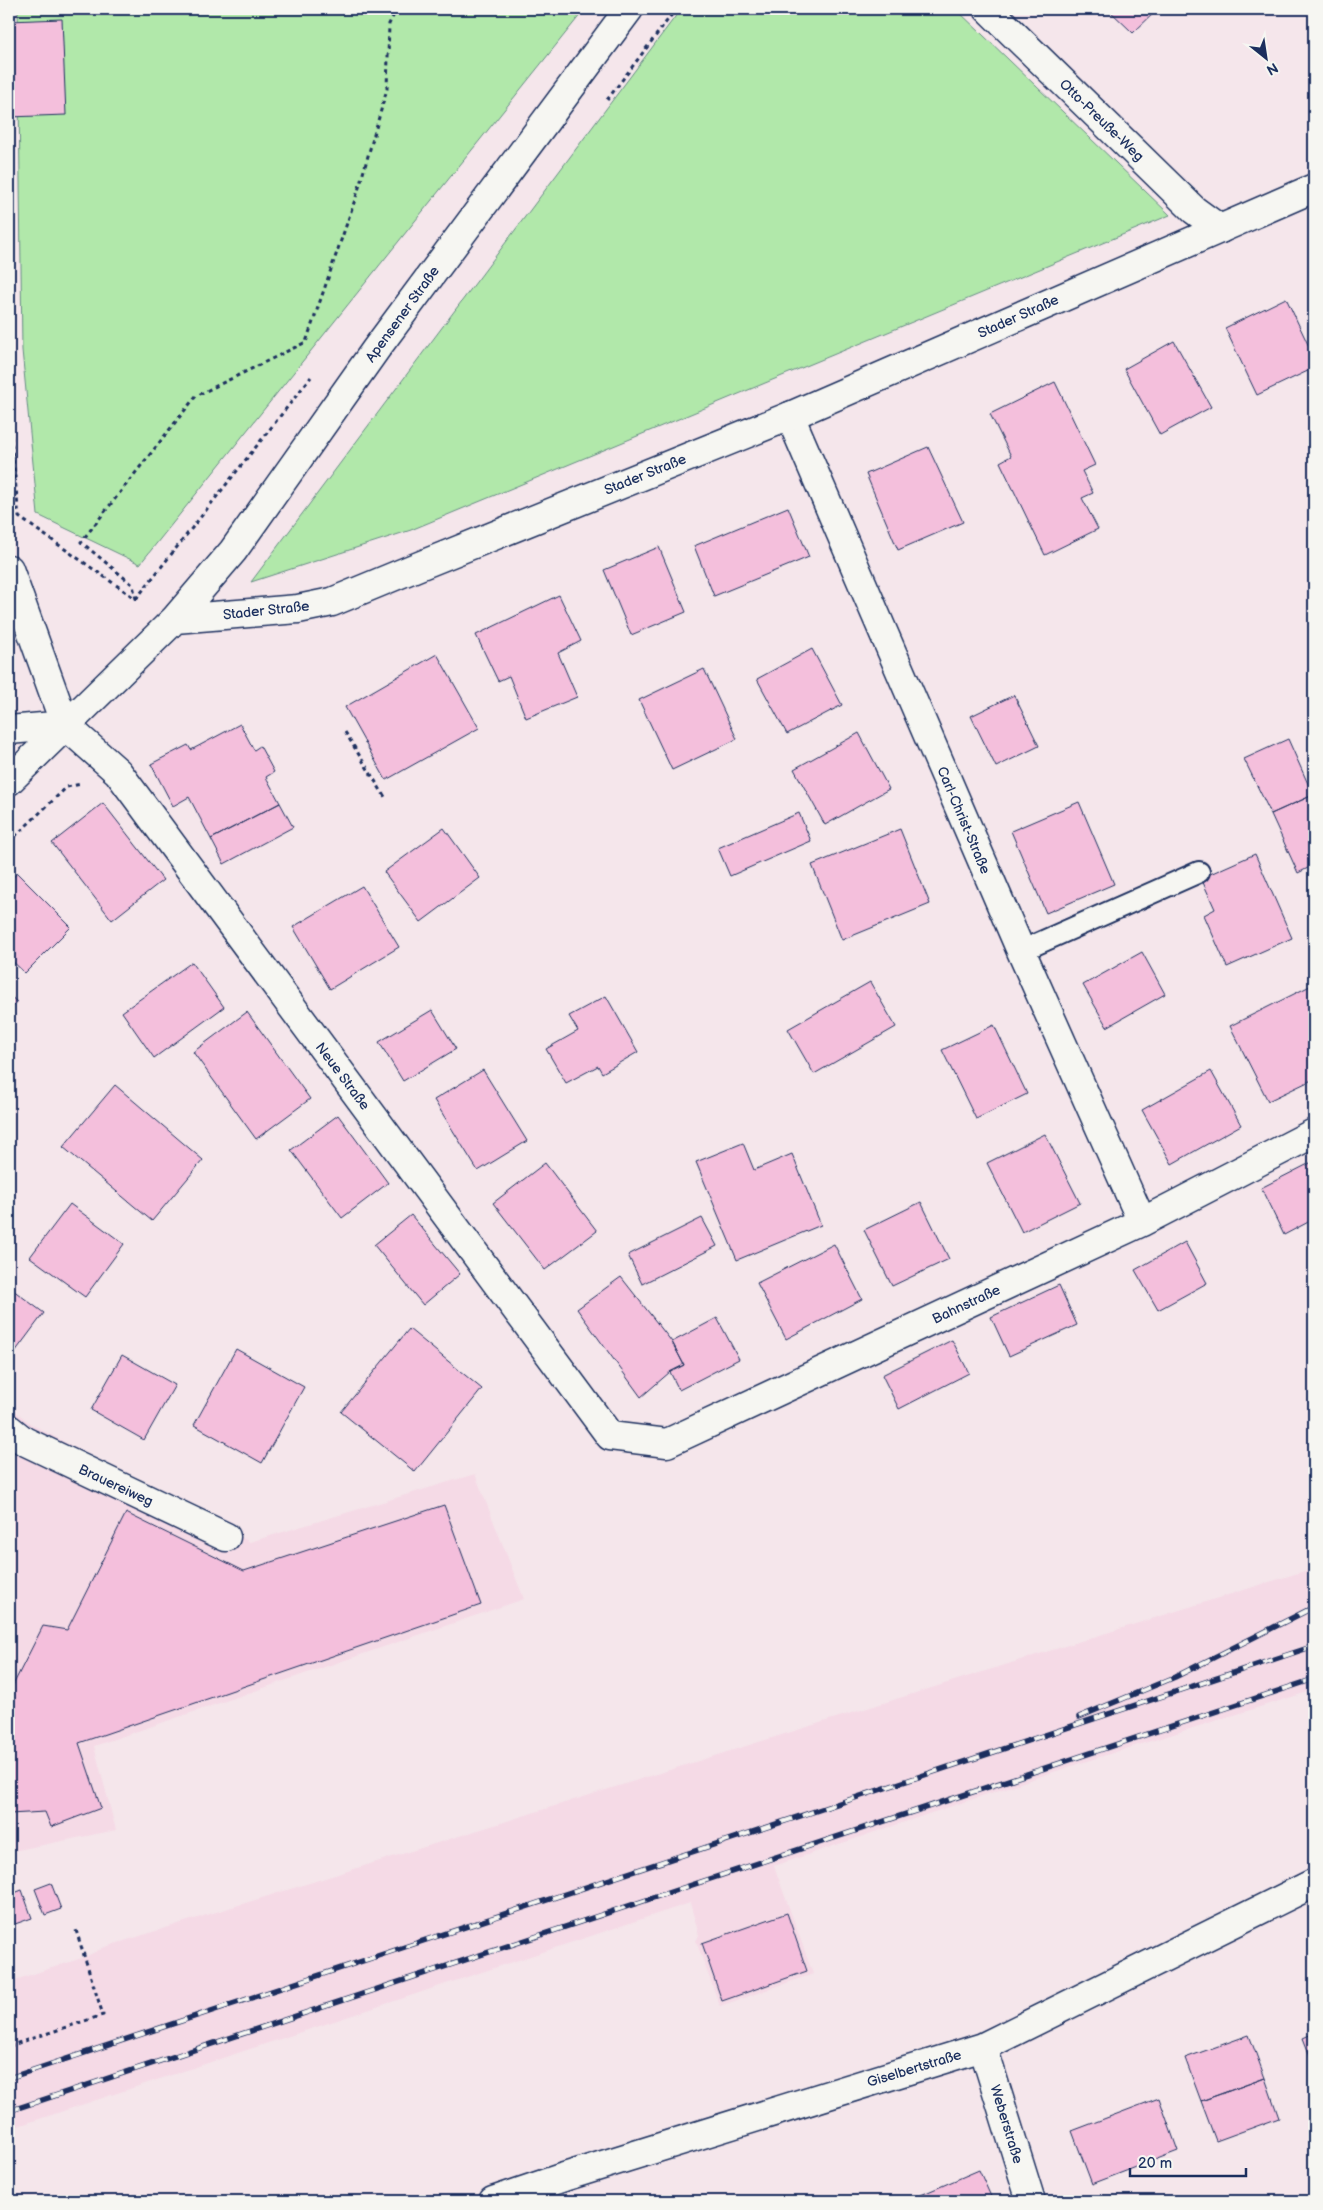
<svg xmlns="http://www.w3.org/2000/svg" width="1323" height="2210" font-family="'Balsamiq Sans',sans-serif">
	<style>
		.built { fill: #f5dae6 }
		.green { fill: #b1e8aa; stroke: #668c84 }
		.building { fill: #f4bfdc; stroke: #1b2f5e }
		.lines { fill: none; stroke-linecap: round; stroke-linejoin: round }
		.lane-casing { stroke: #1b2f5e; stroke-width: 24 }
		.street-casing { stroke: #1b2f5e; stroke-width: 31 }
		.secondary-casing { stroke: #1b2f5e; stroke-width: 31 }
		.path { stroke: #1b2f5e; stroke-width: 3; stroke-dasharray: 4 4; stroke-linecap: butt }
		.lane { stroke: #f6f6f2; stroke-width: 20 }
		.street { stroke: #f6f6f2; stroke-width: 28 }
		.secondary { stroke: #f6f6f2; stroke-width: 28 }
		.rail-casing { stroke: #1b2f5e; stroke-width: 5.5 }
		.rail { stroke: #f6f6f2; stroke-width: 4; stroke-dasharray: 11; stroke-linecap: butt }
		.labels { text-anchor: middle; stroke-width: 5; stroke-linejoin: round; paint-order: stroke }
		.street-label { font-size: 14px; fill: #1b2f5e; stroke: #f6f6f2 }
	</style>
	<rect width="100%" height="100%" fill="#f5e6eb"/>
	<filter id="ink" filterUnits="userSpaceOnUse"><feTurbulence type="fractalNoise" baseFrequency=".02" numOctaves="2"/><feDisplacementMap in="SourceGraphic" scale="10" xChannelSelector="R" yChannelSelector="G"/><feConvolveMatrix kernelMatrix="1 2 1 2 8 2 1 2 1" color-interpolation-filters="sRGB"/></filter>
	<g filter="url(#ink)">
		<path class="built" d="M9,1406L31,1424L250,1542L475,1474L524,1599L94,1746L116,1830L18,1850H9Z
			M1314,1568V1690L1074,1765L774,1866L813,1974L720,2006L696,1941L699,1935L690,1903L9,2129V1982L85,1957L105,1947Z"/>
		<path class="green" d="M18,9H585L140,564L38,515L22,350Z
			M681,9H956L1170,215L411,530L251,582Z"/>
		<path class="building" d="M1108,9H1158L1133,33Z
			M62,19L66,115L9,117V21Z
			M1286,298L1314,357V368L1257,395L1225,328Z
			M1174,341L1211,407L1160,435L1124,369Z
			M1055,382L1095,465L1082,471L1093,493L1082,498L1098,529L1045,555L1000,462L1011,456L990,414Z
			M928,447L963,522L898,550L866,474Z
			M788,507L809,557L714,596L694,546Z
			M659,547L686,612L631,635L604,570Z
			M559,595L581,641L558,653L577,697L526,718L509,676L498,681L476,635Z
			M812,649L842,705L787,734L757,679Z
			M437,654L479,728L386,780L345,707Z
			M704,669L737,739L672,770L639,700Z
			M1014,695L1039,746L996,767L971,716Z
			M240,724L254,750L260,746L274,772L266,777L280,803L211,839L189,797L173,806L151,764L188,745L191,750Z
			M859,733L889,789L825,825L794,769Z
			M1288,739L1313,795L1271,814L1244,759Z
			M1313,795L1314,865L1298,873L1271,814Z
			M1079,802L1114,884L1046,913L1011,831Z
			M103,803L163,880L112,920L52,843Z
			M280,803L293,827L224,864L211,839Z
			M799,813L811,841L730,876L718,848Z
			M444,828L480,878L421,922L384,872Z
			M900,829L930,904L842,940L812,865Z
			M1255,854L1292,938L1227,967L1204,915L1215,909L1201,878Z
			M17,873L71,927L25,973L9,958V882Z
			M362,886L399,947L330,989L293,927Z
			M1142,952L1165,994L1107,1027L1083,985Z
			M192,962L224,1007L154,1058L122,1012Z
			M870,982L896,1027L814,1074L788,1029Z
			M1314,984V1079L1268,1101L1230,1026Z
			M9,995L17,1002L9,1012Z
			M606,996L638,1052L602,1073L598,1066L566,1083L546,1049L578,1031L569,1016Z
			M432,1010L456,1049L403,1081L379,1042Z
			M247,1012L310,1099L256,1139L193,1052Z
			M994,1025L1027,1094L976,1119L942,1050Z
			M483,1070L527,1141L478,1171L434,1100Z
			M1211,1071L1241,1125L1172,1164L1142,1110Z
			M115,1085L203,1160L152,1221L63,1147Z
			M338,1115L388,1183L342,1218L291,1150Z
			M1045,1134L1080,1203L1022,1232L987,1163Z
			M743,1143L754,1170L792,1154L821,1225L737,1260L696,1162Z
			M1314,1161V1219L1284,1235L1261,1188Z
			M545,1163L597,1231L545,1270L493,1203Z
			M921,1202L949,1259L892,1286L864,1230Z
			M70,1204L124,1244L85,1297L30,1257Z
			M411,1215L460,1274L423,1305L374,1245Z
			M702,1218L717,1246L642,1284L628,1255Z
			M1185,1242L1207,1283L1158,1310L1135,1270Z
			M834,1244L862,1299L786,1339L757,1283Z
			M621,1277L672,1342L684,1365L670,1372L641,1397L577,1309Z
			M1059,1285L1077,1325L1009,1356L991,1317Z
			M9,1287L44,1313L9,1360Z
			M717,1318L739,1359L679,1390L670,1372L684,1365L672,1342Z
			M409,1329L482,1389L415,1472L341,1412Z
			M952,1340L969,1373L899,1409L882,1375Z
			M236,1349L304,1387L262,1463L194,1425Z
			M122,1355L175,1385L144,1440L91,1410Z
			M444,1505L481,1605L79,1743L101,1808L51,1827L45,1812L9,1814V1693L43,1626L67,1630L126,1513L244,1571Z
			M51,1883L61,1909L45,1915L35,1889Z
			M22,1890L32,1918L15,1924L9,1907V1895Z
			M787,1913L807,1971L722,2001L702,1943Z
			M1314,2033V2066L1303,2038Z
			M1249,2035L1265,2078L1201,2101L1185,2058Z
			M1265,2078L1279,2118L1216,2141L1201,2101Z
			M1159,2098L1178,2151L1092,2184L1072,2131Z
			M979,2170L993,2201H907Z"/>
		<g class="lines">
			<defs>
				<path id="lane" d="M1021,951L1199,872"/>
				<path id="street" d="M988,9L1194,210L1220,229
					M790,416L1021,951L1142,1222
					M9,569L65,725L118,772L610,1436L667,1443L1142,1222L1314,1133
					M9,730L65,725
					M9,1429L24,1441L226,1537
					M983,2047L1031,2201
					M493,2201L564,2177L983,2047L1314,1883"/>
				<path id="secondary" d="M175,619L298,609L332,602L419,566L790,416L1314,188
					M9,781L175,619L233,551L376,349L629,9"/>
			</defs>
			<use href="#lane" class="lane-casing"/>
			<use href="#street" class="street-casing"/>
			<use href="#secondary" class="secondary-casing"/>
			<path class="path" d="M607,100L676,9
				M9,420L19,517L136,599L133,585L81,542L196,396L306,342L358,191L387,89L389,24L397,9
				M136,599L311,377
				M345,732L385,797
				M9,842L67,787L81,784
				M9,2046L103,2015L75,1927"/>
			<use href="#lane" class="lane"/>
			<use href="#street" class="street"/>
			<use href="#secondary" class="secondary"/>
			<defs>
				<path id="rail" d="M1079,1717L1175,1677L1314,1607
					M9,2078L1314,1646
					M9,2111L1314,1679"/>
			</defs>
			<use href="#rail" class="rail-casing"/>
			<use href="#rail" class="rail"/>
		</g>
	</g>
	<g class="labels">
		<g class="street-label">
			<text transform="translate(1102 120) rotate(44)" y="5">Otto-Preuße-Weg</text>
			<text transform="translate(402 314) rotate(-54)" y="5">Apensener Straße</text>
			<text transform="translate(1018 316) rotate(-24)" y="5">Stader Straße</text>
			<text transform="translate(645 474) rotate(-22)" y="5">Stader Straße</text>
			<text transform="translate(266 610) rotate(-6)" y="5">Stader Straße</text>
			<text transform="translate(964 820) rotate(67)" y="5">Carl-Christ-Straße</text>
			<text transform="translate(343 1076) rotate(53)" y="5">Neue Straße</text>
			<text transform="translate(966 1304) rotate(-25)" y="5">Bahnstraße</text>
			<text transform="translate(116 1485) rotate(25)" y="5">Brauereiweg</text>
			<text transform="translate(914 2068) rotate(-17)" y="5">Giselbertstraße</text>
			<text transform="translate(1007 2124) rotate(73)" y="5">Weberstraße</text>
		</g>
	</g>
	<rect width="1323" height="2210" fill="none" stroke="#f6f6f2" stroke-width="30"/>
	<rect x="15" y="15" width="1293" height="2180" fill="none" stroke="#1b2f5e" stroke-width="2" filter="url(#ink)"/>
	<g transform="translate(1266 58) rotate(150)" stroke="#f6f6f2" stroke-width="4" paint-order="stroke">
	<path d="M0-4L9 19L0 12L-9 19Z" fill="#1b2f5e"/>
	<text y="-8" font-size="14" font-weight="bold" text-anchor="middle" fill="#1b2f5e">N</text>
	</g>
	<path d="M1130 2168v8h116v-8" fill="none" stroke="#1b2f5e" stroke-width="2.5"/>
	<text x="1138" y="2168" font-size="15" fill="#1b2f5e" stroke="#f6f6f2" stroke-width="4" paint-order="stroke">20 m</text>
</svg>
